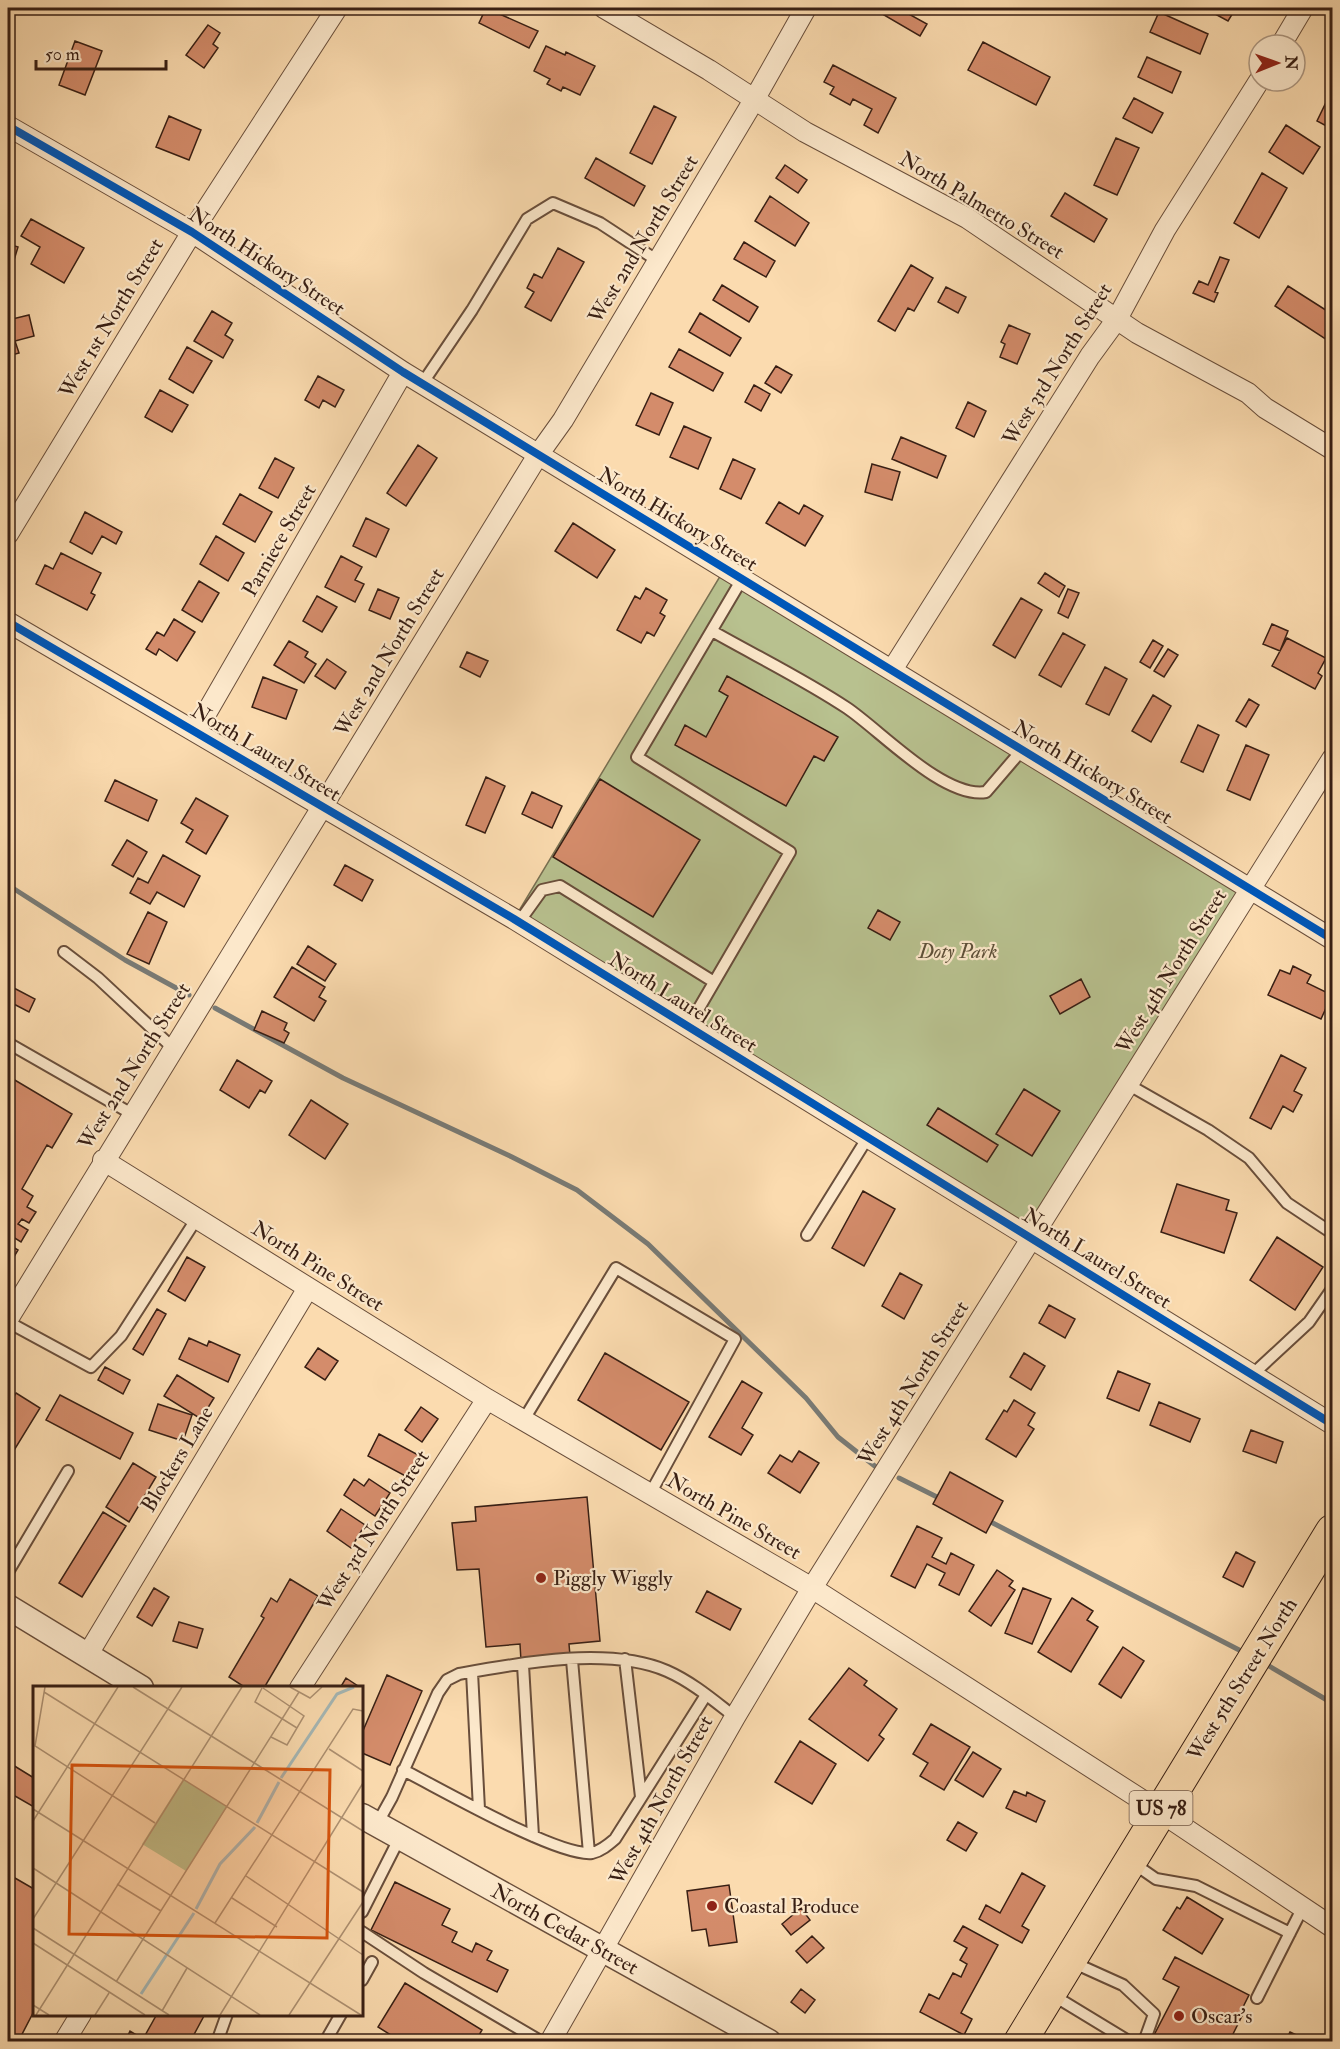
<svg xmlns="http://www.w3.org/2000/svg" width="1340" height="2049" font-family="'IM FELL Double Pica',serif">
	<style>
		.green { fill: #b8c18f; stroke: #787052; stroke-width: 1.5 }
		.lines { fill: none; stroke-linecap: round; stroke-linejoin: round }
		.stream { stroke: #797b76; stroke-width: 5 }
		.building { fill: #d48c6b; stroke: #381f14; stroke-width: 1.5 }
		.service-casing { stroke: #694e3b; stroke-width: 14 }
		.minor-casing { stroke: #694e3b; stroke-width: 22 }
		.tertiary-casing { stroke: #694e3b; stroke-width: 27 }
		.primary-casing { stroke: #381f14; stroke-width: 34 }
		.service { stroke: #fce8cb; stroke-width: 10 }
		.minor { stroke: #fce8cb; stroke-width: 20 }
		.tertiary { stroke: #fce8cb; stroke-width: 24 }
		.primary { stroke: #fbdbaf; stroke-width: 32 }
		.cycleway-casing { stroke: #fce8cb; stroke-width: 11 }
		.cycleway { stroke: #0057b8; stroke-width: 8 }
		.poi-dot { fill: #8f2418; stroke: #fce8cb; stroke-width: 2 }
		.labels { text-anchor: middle; stroke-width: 4.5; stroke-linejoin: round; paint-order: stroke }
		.shield { fill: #fce8cb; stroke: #735b4b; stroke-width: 1.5 }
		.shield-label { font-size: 20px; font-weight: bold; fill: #381f14 }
		.street-label { font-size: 21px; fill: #381f14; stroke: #fce8cb }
		.park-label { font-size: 21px; font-style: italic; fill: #5e5039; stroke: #fce8cb }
		.poi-label { font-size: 21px; fill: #381f14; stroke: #fce8cb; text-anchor: start }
		.inset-river { fill: none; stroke: #a5b8b7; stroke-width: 3 }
		.inset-road { fill: none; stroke: #ad9071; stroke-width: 1.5 }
		.view { fill: #d6530d; fill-opacity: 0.15; stroke: #d6530d; stroke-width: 3 }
		.inset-edge { fill: none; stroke: #381f14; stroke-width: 3 }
	</style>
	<rect width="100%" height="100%" fill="#fbdbaf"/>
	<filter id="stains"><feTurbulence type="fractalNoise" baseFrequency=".00333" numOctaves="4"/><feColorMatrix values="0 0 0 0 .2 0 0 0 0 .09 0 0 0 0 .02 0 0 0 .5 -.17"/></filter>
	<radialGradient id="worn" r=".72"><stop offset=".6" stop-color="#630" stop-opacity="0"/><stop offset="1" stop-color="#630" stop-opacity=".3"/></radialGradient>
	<path class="green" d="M725,568L1250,888L1033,1239L514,919Z"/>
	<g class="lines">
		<path class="stream" d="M8,885L125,960L189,995
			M215,1008L343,1078L512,1157L577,1190L648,1244L806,1398L838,1437L876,1467
			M899,1478L943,1500
			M987,1520L1245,1653
			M1264,1663L1332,1703"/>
	</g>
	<path class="building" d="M486,8L538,31L529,48L479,23Z
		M872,8H898L927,24L920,36Z
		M1204,8H1236L1228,21Z
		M1159,12L1208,34L1200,54L1150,32Z
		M208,25L220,33L213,44L218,48L204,68L186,55Z
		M75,41L102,51L85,95L59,85Z
		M983,42L1050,77L1036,105L968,70Z
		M546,46L565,55L566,52L595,66L580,95L563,87L561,91L547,84L550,79L534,71Z
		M1147,57L1181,72L1172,93L1138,77Z
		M833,65L896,98L878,133L864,125L872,109L853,99L850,105L830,94L834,87L824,82Z
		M1332,90V129L1317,121Z
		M1134,98L1163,113L1152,133L1123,118Z
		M654,106L676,117L652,164L630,153Z
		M169,116L201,130L189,160L156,147Z
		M1286,125L1320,147L1303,174L1269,152Z
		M1116,138L1139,148L1117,195L1094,185Z
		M596,158L645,186L634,206L585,178Z
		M785,165L807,180L798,193L776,178Z
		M1262,173L1287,188L1259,238L1234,223Z
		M1065,193L1107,219L1094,242L1051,216Z
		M770,196L809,223L795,246L755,221Z
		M31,219L84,248L64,283L31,264L40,247L21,236Z
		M744,242L775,261L766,277L734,259Z
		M8,244L18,247L11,270L8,269Z
		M558,248L584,262L551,321L525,307L534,292L527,288L534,274L542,278Z
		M1220,257L1229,260L1215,292L1218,293L1214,302L1193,293L1199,281L1208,285Z
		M911,265L933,278L914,311L908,308L895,331L878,321Z
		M722,285L758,307L749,322L713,300Z
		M1288,286L1332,314V332L1327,340L1275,306Z
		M946,287L966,297L958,313L938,302Z
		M212,311L232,323L225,335L233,340L223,358L194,341Z
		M700,313L741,338L730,356L689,332Z
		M29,315L34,336L15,341L19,353L8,356V320Z
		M1009,325L1030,334L1017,364L1000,357L1005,344L1001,342Z
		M187,347L212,361L193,393L169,379Z
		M679,349L723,373L713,391L669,367Z
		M776,366L792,375L781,393L765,383Z
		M318,376L344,390L335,407L323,400L319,408L305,400Z
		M754,385L770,394L761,411L745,402Z
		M160,390L188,405L172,432L145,417Z
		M651,393L673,403L659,435L636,425Z
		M968,402L986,411L974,437L956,428Z
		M684,426L711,438L698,469L670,457Z
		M901,437L946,456L937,478L892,459Z
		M418,445L437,458L406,506L387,493Z
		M275,458L294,468L278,498L259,488Z
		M733,459L755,469L741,499L720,489Z
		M872,464L900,472L892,500L865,492Z
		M240,494L272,512L255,542L223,524Z
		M779,502L799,514L804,505L823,516L805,546L766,523Z
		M85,512L122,532L116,544L102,536L92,554L70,542Z
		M366,518L389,529L376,557L353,546Z
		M573,523L615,550L597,578L555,551Z
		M216,536L244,553L228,581L200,564Z
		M61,553L101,573L91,593L95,595L87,610L36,584L45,565L53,569Z
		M341,556L362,567L355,580L364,584L355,602L325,587Z
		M1045,573L1065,586L1059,597L1038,583Z
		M199,581L219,593L202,622L182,610Z
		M646,588L667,600L660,613L665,616L654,636L647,632L641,643L617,630L635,596L640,599Z
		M378,589L399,598L390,619L369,610Z
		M1068,589L1079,593L1068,618L1058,613Z
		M317,596L337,607L322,632L303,621Z
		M1021,598L1042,610L1015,658L993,645Z
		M174,619L195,632L177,661L159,649L156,655L146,649L157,632L164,636Z
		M1272,624L1288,631L1280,651L1263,644Z
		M1063,633L1085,645L1061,687L1039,675Z
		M1287,638L1326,658L1318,673L1322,676L1315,689L1272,666Z
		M1153,640L1163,646L1150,668L1140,662Z
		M289,641L308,652L305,657L316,664L304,683L274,665Z
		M1168,649L1178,655L1164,677L1154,671Z
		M467,652L488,661L480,677L460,667Z
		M327,659L346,672L335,689L315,676Z
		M1105,667L1127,679L1109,715L1086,704Z
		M727,676L838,737L824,761L814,756L786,806L675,745L685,725L706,737L728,696L719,691Z
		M263,677L297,690L286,719L252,707Z
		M1153,695L1171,706L1151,742L1132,731Z
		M1249,699L1259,705L1246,727L1236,721Z
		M1198,725L1219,735L1203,772L1181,762Z
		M1246,745L1269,755L1250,800L1227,790Z
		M486,777L505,786L485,833L466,825Z
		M600,779L700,840L653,917L553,857Z
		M115,780L157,800L148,821L105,801Z
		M532,792L562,806L552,828L522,814Z
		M196,798L228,816L206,854L186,842L193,830L181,823Z
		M127,840L147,852L133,877L112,865Z
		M163,855L200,876L184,907L157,892L150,904L130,893L138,878L148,883Z
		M345,865L373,880L362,901L334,885Z
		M878,910L900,922L890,940L868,928Z
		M148,912L167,922L149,964L127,954Z
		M308,946L336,964L325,981L297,964Z
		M1293,966L1311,975L1307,983L1332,995L1321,1019L1268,995L1280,970L1290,974Z
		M292,967L325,987L319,997L326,1001L314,1021L274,997Z
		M1081,979L1090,997L1060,1014L1050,996Z
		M12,987L35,999L29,1012L8,1001Z
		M262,1011L287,1023L284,1030L289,1033L284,1043L254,1030Z
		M1281,1055L1306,1068L1294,1091L1302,1095L1293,1112L1283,1106L1271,1129L1250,1118Z
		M237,1060L272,1081L265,1093L260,1090L249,1108L220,1090Z
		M8,1076L72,1114L52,1148L47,1145L22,1189L33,1196L27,1207L36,1212L29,1223L22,1219L18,1224L28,1230L21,1242L10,1235L8,1239V1179L12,1171L8,1169Z
		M1024,1089L1060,1111L1032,1156L996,1134Z
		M311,1100L348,1124L325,1159L289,1135Z
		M938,1108L998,1145L987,1162L927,1125Z
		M1177,1184L1229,1200L1226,1210L1237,1213L1224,1253L1161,1232Z
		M863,1191L895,1209L864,1266L832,1248Z
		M1277,1237L1323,1267L1295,1310L1250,1280Z
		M8,1244L18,1250L8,1267Z
		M187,1257L205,1267L185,1301L168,1291Z
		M900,1273L922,1285L904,1319L882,1306Z
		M1049,1305L1075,1319L1065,1338L1039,1323Z
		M157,1309L166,1314L143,1355L133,1349Z
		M189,1338L207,1346L209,1341L240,1355L228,1382L179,1359Z
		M318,1348L338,1361L325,1380L305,1367Z
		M605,1353L689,1402L661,1450L578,1400Z
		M1024,1353L1045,1366L1031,1390L1010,1377Z
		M105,1367L130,1380L123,1394L98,1380Z
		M1118,1371L1150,1384L1139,1411L1107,1398Z
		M177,1375L214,1398L201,1419L164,1396Z
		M742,1381L762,1393L742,1428L753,1435L741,1455L709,1437Z
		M16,1393L40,1408L13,1452L8,1449V1408Z
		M60,1395L133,1433L120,1459L46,1420Z
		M1014,1400L1035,1413L1028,1425L1034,1429L1016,1457L986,1439L1004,1410L1007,1412Z
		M1159,1402L1200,1419L1190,1442L1150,1425Z
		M158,1404L192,1415L183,1441L149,1430Z
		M421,1407L438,1419L422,1442L405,1430Z
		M1251,1430L1283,1442L1276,1463L1243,1451Z
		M379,1434L422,1457L411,1479L368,1456Z
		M799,1451L819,1463L800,1493L768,1473L780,1455L792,1462Z
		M133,1463L156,1477L129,1522L106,1507Z
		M950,1472L1003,1501L986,1533L933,1504Z
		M354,1479L364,1486L369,1479L390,1493L375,1516L344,1495Z
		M587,1497L600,1641L569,1644L570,1656L521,1661L520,1644L486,1647L479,1569L457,1570L452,1523L476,1521L475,1507Z
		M341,1509L365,1525L351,1548L327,1531Z
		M103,1512L126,1526L82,1597L59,1583Z
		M917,1526L942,1538L932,1557L946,1564L951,1553L974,1565L959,1595L939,1585L945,1573L927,1564L915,1588L891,1576Z
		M1236,1552L1255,1562L1243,1587L1223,1577Z
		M997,1570L1013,1581L1009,1586L1015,1590L991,1626L969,1611Z
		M290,1579L318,1596L264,1688H246L229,1677L264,1618L261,1616L271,1598L277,1602Z
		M154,1588L169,1597L152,1626L137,1617Z
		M1023,1588L1051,1599L1032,1644L1005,1633Z
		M707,1591L741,1609L730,1630L696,1612Z
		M1072,1598L1093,1611L1087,1620L1098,1627L1071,1672L1038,1652Z
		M179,1622L203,1629L197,1648L173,1641Z
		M1123,1647L1144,1661L1121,1698L1099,1684Z
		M849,1668L867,1681L864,1685L897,1709L879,1735L884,1739L868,1761L809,1719Z
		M387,1675L422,1691L390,1765L362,1753V1733Z
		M346,1678L361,1688H340Z
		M931,1724L970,1747L944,1790L920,1776L928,1763L913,1754Z
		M800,1741L836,1764L812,1804L775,1782Z
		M973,1752L1001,1769L983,1797L955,1780Z
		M8,1762L34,1778V1807L8,1792Z
		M1014,1791L1026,1796L1027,1792L1045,1801L1036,1822L1006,1808Z
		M958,1822L977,1833L966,1851L947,1840Z
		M1022,1873L1045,1886L1022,1926L1029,1930L1022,1943L979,1919L986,1905L1000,1913Z
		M8,1874L34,1889V2011L18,2042H8Z
		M395,1882L450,1909L442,1925L457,1932L452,1942L472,1952L476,1943L492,1951L487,1960L508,1970L497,1992L371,1930Z
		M729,1885L737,1942L709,1946L706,1929L692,1931L687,1891Z
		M1187,1897L1223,1919L1202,1954L1163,1930L1177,1907L1180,1909Z
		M801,1908L810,1920L791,1935L782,1924Z
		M963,1926L998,1945L961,2013L972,2019L964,2035L920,2012L929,1994L939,1999L953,1973L961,1977L967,1964L960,1960L967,1948L954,1941Z
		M812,1936L824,1948L807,1963L796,1951Z
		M1175,1957L1249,1995L1239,2015L1242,2016L1229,2042H1161L1153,2037L1179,1987L1163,1979Z
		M405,1983L482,2030L475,2042H402L378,2027Z
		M801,1989L815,2000L805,2013L791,2002Z
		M157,2014H205L190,2042H125L130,2031L143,2039Z
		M1290,2032L1305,2039L1304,2042H1285Z"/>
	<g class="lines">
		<defs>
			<path id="service" d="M422,384L472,310L527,219L553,203L600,223L658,261
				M712,631C756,656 805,680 847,708C881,731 944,799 986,792L1022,750
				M519,922L542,890L560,886L714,982
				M64,952L98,978L173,1048
				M688,1027L790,852L637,757L742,579
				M8,1043L132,1114
				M1129,1085L1208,1130L1249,1158L1287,1203L1332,1233
				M807,1235L868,1137
				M8,1322L91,1367L121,1336L197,1218
				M1252,1375L1309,1322L1332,1289
				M523,1421L616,1268L735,1339L650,1494
				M8,1572L68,1471
				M625,1659L641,1797
				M572,1660L589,1853
				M523,1665L533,1836
				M472,1672L479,1809
				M403,1770C439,1788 558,1857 592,1853C601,1851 608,1845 615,1839L706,1695
				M377,1824L392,1797L438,1693L447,1680L459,1674C520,1663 609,1646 667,1671C692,1682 713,1700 735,1717
				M1133,1863L1156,1879L1196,1886L1290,1933
				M362,1912L400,1837
				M362,1932L424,1973L542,2042
				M1072,1962L1123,1985L1154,2014L1144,2042
				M362,1980L372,1962
				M1051,1994L1130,2042
				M1257,1998L1303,1907
				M217,2042L227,2014
				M325,2042L341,2014"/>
			<path id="minor" d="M604,8L709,70L805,132L967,218L1137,333L1248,393L1265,408L1332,449
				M1281,45L1303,8
				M8,126L192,232L403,372L1332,939
				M8,534L192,232L337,8
				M8,622L514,919L1332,1424
				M892,670L1090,356L1117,319L1165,230L1259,81
				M196,731L403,372
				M103,1160L487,1399L812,1588L1159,1811L1332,1927
				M8,1319L538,455L563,420L754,100L806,8
				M88,1654L308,1288
				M300,1688L487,1399
				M64,2042L81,2014
				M550,2042L735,1717L812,1588L1332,759"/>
			<path id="tertiary" d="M8,1607L141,1688
				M362,1816L769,2042"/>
			<path id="primary" d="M1020,2042L1332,1531"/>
		</defs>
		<use href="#service" class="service-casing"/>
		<use href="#minor" class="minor-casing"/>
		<use href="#tertiary" class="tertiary-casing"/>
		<use href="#primary" class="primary-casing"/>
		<use href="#service" class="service"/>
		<use href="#minor" class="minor"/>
		<use href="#tertiary" class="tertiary"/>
		<use href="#primary" class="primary"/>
		<defs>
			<path id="cycleway" d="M8,126L192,232L403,372L1332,939
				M8,622L514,919L1332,1424"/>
		</defs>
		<use href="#cycleway" class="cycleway-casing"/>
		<use href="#cycleway" class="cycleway"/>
	</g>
	<g class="poi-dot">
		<circle cx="541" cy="1578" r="6"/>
		<circle cx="712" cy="1906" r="6"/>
		<circle cx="1179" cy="2016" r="6"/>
	</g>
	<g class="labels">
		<rect class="shield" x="1129.5" y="1791" width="63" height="34" rx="4.5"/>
		<g class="shield-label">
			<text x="1161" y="1815">US 78</text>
		</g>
		<g class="street-label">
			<text transform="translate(982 205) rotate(31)" y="7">North Palmetto Street</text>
			<text transform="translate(643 239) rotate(-59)" y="7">West 2nd North Street</text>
			<text transform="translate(267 261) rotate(33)" y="7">North Hickory Street</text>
			<text transform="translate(111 318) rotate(-59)" y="7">West 1st North Street</text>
			<text transform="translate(1057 364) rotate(-58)" y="7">West 3rd North Street</text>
			<text transform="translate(678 519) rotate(31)" y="7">North Hickory Street</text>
			<text transform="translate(279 540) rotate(-60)" y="7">Parniece Street</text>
			<text transform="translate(389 652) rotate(-59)" y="7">West 2nd North Street</text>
			<text transform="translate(266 752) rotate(31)" y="7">North Laurel Street</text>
			<text transform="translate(1093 772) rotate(31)" y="7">North Hickory Street</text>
			<text transform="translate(1171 971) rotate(-58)" y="7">West 4th North Street</text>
			<text transform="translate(683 1002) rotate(32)" y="7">North Laurel Street</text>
			<text transform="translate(134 1066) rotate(-58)" y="7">West 2nd North Street</text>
			<text transform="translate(1097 1258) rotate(32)" y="7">North Laurel Street</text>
			<text transform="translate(318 1266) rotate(32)" y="7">North Pine Street</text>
			<text transform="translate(913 1383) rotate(-58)" y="7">West 4th North Street</text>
			<text transform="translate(177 1459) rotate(-59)" y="7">Blockers Lane</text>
			<text transform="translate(734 1516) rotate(30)" y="7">North Pine Street</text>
			<text transform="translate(373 1530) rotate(-57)" y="7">West 3rd North Street</text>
			<text transform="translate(1242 1679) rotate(-58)" y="7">West 5th Street North</text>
			<text transform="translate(661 1800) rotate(-61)" y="7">West 4th North Street</text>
			<text transform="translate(565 1929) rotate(29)" y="7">North Cedar Street</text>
		</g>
		<g class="park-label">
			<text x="958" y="958">Doty Park</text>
		</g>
		<g class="poi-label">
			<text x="553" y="1585">Piggly Wiggly</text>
			<text x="724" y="1913">Coastal Produce</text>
			<text x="1191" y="2023">Oscar’s</text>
		</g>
	</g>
	<g transform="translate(33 1686)">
		<rect width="330" height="330" fill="#fbdbaf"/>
		<path d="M150,93L194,121L153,185L109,158Z" fill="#b8c18f"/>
		<path class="inset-river" d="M248,92L304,8L321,1M224,137L246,96M163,223L187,178L222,141M108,308L161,227"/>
		<path class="inset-road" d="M12,1L2,60L122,137M100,1L330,145M257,1L277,12L289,1M229,2L222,16L264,42M230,2L271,30L254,59L238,51M11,6L330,206M296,63L330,85M0,123L328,329M0,135L85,1M0,182L227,329M213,190L330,269M84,198L128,225M199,212L244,241M0,233L149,1M182,237L320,23L330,25M0,242L136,329M0,257L112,329M83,296L266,6M0,319L16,329M129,325L154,282M3,329L209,1M62,329L76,307M187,329L330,97M256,329L330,216"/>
		<path class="view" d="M39,79L297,84L294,252L36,248Z"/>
		<rect width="330" height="330" class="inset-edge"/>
	</g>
	<rect width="1340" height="2049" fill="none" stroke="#fbdbaf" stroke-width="30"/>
	<rect x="9" y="9" width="1322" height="2031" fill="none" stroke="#381f14" stroke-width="3"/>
	<rect x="15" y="15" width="1310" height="2019" fill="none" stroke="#381f14" stroke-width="1.5"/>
	<g transform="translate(1277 63) rotate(89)"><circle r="28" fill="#fce8cb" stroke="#ae9882" stroke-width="1.5"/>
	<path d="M0-4.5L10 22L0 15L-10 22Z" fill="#8f2418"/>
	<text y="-9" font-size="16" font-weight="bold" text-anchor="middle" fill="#381f14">N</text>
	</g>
	<path d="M36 60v9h130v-9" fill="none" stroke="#381f14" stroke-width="3"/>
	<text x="45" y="60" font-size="18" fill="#381f14" stroke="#fce8cb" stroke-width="4.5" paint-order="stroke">50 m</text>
	<rect width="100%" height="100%" filter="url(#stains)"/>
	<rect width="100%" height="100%" fill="url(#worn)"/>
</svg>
